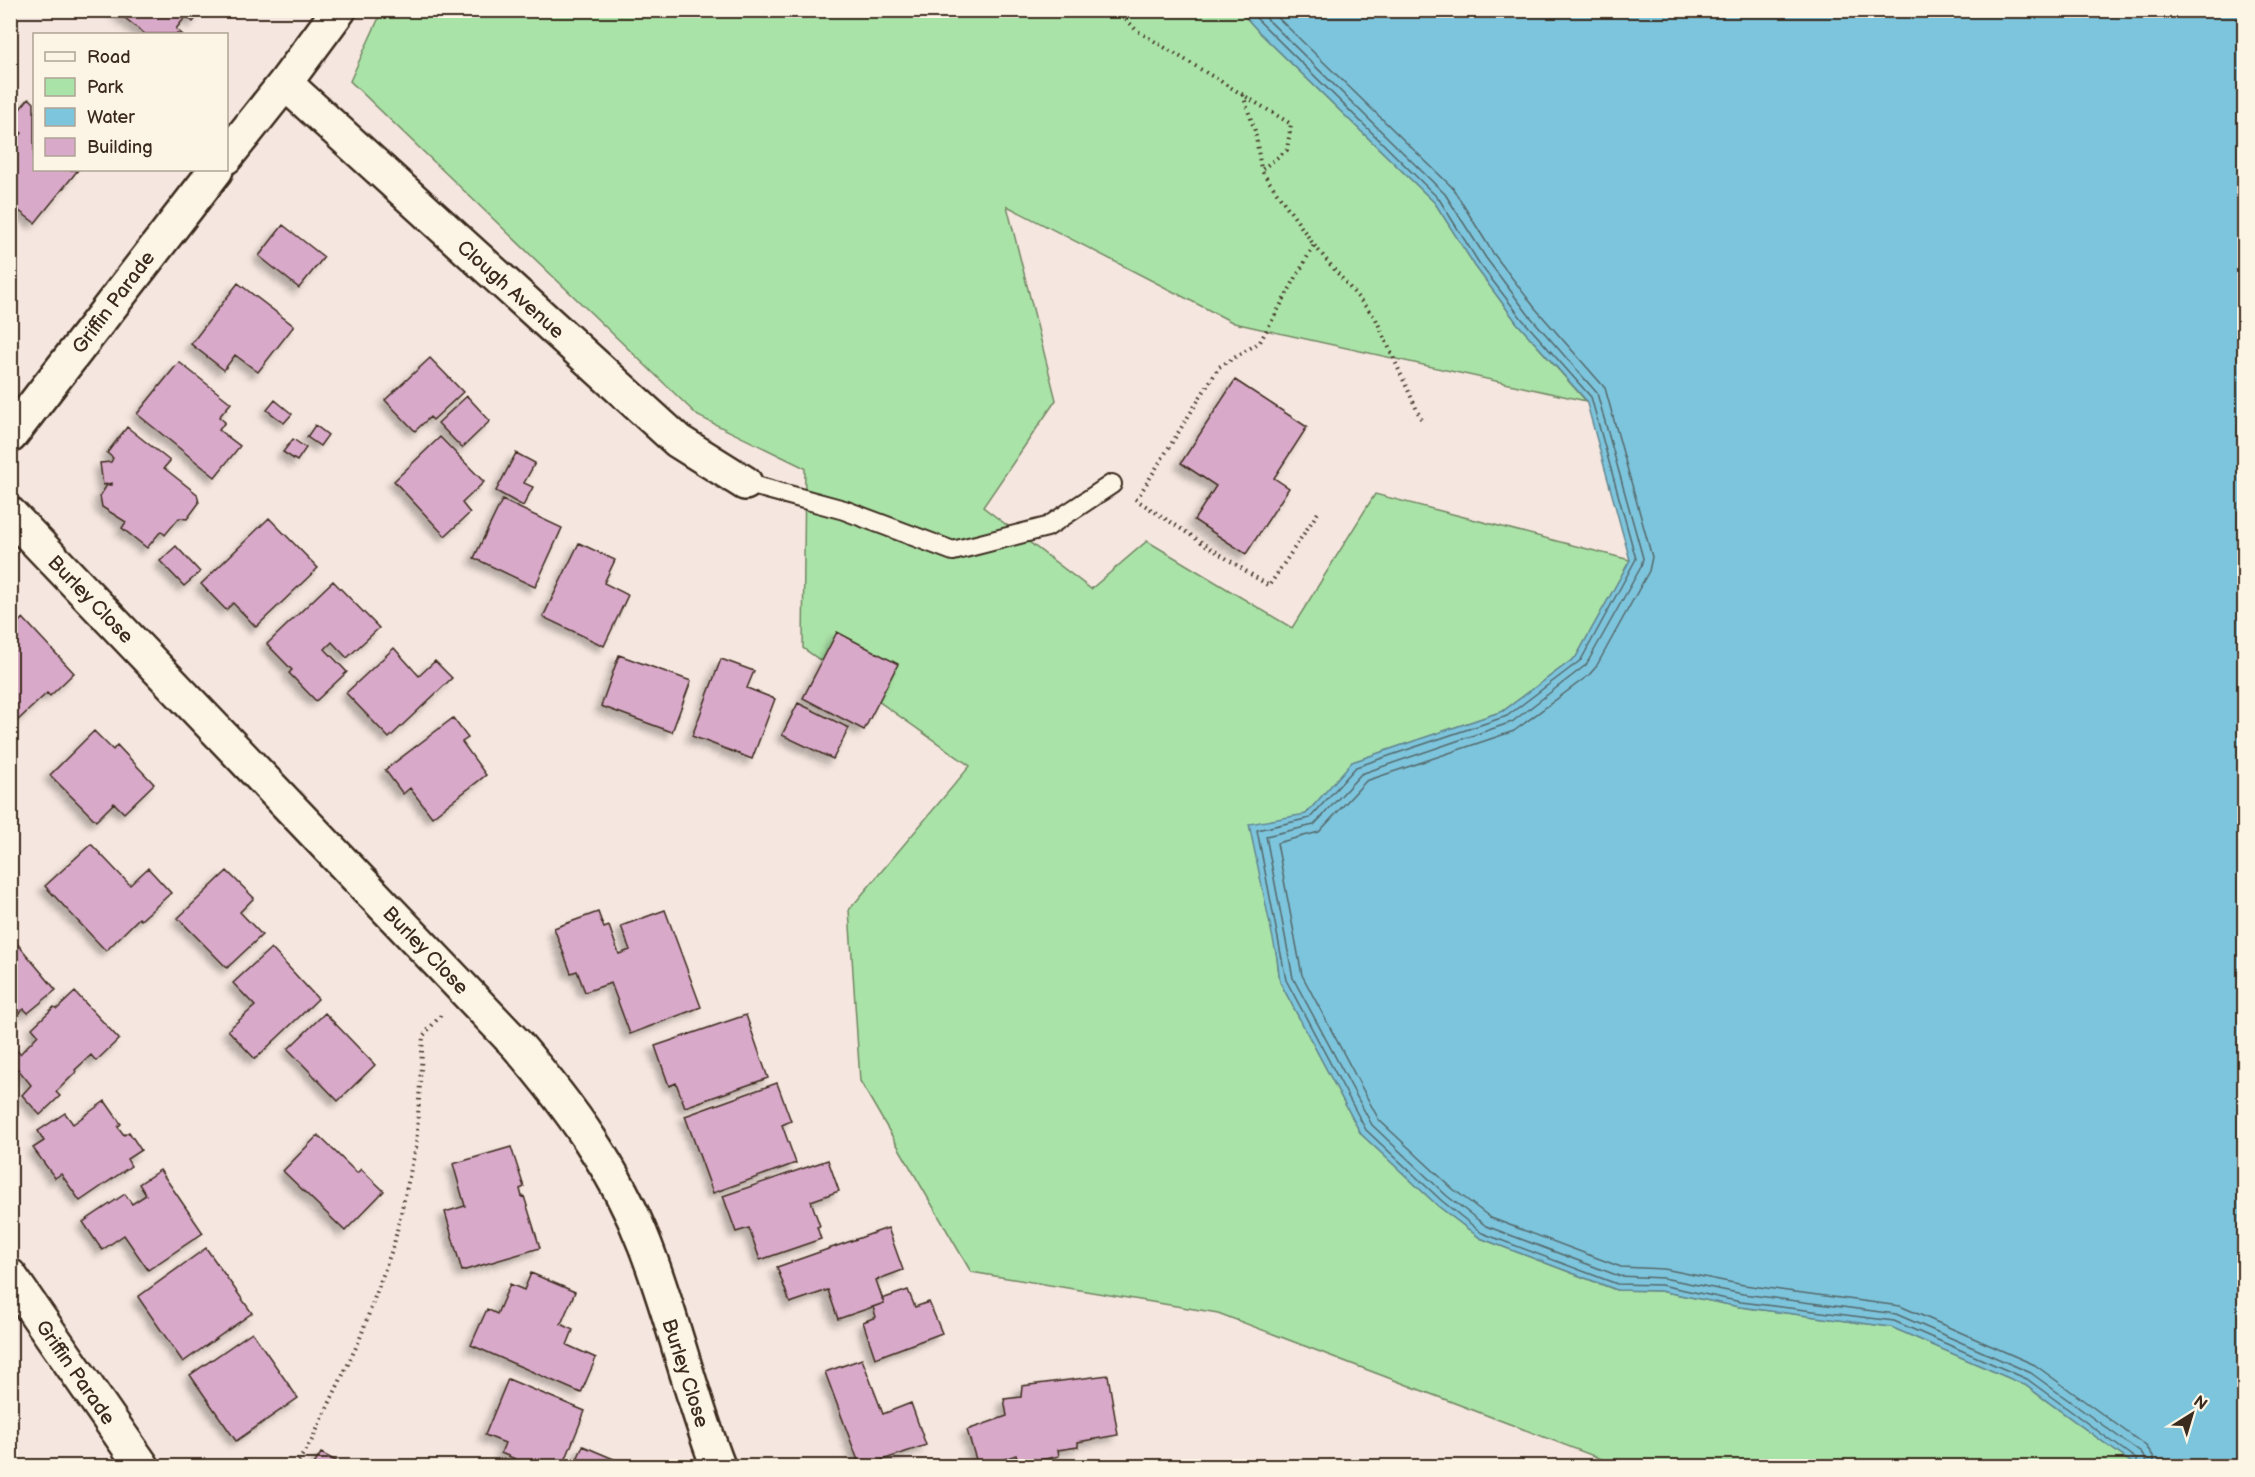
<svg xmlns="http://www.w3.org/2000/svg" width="2255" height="1477" font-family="'Balsamiq Sans',sans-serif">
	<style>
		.green { fill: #aae3a8; stroke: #728663; stroke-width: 1.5 }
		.water { fill: #7dc5dd; stroke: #638791; stroke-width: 1.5 }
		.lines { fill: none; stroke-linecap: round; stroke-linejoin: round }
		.shore { stroke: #55686a; stroke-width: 1.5 }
		.building { fill: #d9a9c9; stroke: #3b2a1e; stroke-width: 1.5; filter: url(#shadow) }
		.lane-casing { stroke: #3b2a1e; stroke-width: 22 }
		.street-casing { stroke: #3b2a1e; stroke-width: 38 }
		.path { stroke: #3b2a1e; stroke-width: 4; stroke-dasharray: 1.5 4.5; stroke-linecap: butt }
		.lane { stroke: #fcf5e5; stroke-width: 18 }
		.street { stroke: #fcf5e5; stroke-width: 33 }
		.labels { text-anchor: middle; stroke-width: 4.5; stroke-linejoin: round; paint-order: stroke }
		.street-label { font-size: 20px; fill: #3b2a1e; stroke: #fcf5e5 }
	</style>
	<defs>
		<filter id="shadow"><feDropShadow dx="-5.5" dy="5.5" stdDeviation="3" flood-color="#0004"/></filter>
	</defs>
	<rect width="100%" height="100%" fill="#f5e6df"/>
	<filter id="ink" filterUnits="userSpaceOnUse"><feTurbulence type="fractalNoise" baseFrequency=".0167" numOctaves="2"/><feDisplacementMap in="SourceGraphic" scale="12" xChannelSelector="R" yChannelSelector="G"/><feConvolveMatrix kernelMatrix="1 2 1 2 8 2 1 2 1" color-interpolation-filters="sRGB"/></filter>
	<g filter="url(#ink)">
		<path class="green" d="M382,11H1240L1259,32L1435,203L1475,266L1517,323L1586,401L1234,323L1007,206L1056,400L983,507L1091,589L1147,541L1292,628L1375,494L1630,560L1576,657L1503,711L1353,762L1306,814L1277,958L1280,982L1361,1134L1438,1206L1480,1238L1616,1290L1660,1291L1740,1307L1891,1327L2025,1385L2136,1466H1620L1218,1313L971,1272L860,1081L849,910L970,766L803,648L805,468L698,416L350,81Z"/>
		<path class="water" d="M1240,11H2244V1466H2136L2025,1385L1891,1327L1740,1307L1660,1291L1617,1290L1480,1238L1438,1206L1361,1134L1280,982L1277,958L1249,824L1306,814L1352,762L1503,711L1576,657L1630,560L1586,400L1517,323L1475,266L1435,203L1259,32Z"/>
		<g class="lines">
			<path class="shore" d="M1248,10L1439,199L1479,263L1522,319L1591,397L1636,559L1581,660L1507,716L1356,767L1310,818L1257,830L1286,980L1366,1130L1442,1201L1482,1233L1617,1284L1661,1285L1741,1302L1894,1321L2027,1379L2136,1459L2138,1466
				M1258,10L1445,194L1486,258L1528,314L1597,393L1643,558L1641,567L1586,665L1512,722L1361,774L1314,825L1266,836L1293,978L1372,1125L1447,1196L1486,1226L1619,1276L1663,1278L1743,1294L1896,1314L2031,1373L2141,1453L2145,1459L2146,1466
				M1270,10L1452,187L1493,253L1535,308L1605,388L1652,557L1649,571L1596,667L1589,675L1514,731L1366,781L1319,832L1277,843L1302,975L1379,1120L1453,1189L1491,1218L1621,1267L1664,1269L1744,1285L1900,1306L2035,1365L2146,1446L2153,1456L2155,1466"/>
		</g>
		<path class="building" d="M115,10H202L193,22L186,16L176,29L182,34H145Z
			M29,98L34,103V170H78L35,223L10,204V147L22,133L10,124V121Z
			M283,225L324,257L299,288L259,256Z
			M238,283L294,326L258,372L235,355L224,370L191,344Z
			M430,358L463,392L433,420L430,417L415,431L385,400Z
			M179,362L231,403L219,417L225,422L219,430L240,446L215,477L137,414Z
			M1235,380L1307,427L1274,478L1289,488L1246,554L1194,520L1216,486L1181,463Z
			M467,396L490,421L462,448L438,423Z
			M275,400L292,414L284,423L267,410Z
			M315,425L328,435L320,446L307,437Z
			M127,427L170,461L164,468L197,494L199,503L187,519L179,518L165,535L161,531L147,548L122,528L126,522L102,507L100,496L107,485H112V483L103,485L100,463L111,462L113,458L107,453Z
			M440,437L484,482L462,503L470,513L445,536L394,481Z
			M293,439L306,448L297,461L283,452Z
			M516,453L535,463L524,483L533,487L523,506L496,491Z
			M502,500L562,528L535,587L474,558Z
			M269,518L318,568L256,627L233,603L226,610L201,584Z
			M579,543L615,560L604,583L628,595L604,646L543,617Z
			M176,546L200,572L184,586L160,561Z
			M333,581L379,628L347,658L332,642L325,649L347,672L316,701L289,673L292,670L267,644Z
			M23,618L74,673L50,696L47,693L16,722L10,717V630Z
			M837,632L898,664L864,730L803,698Z
			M394,648L419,676L435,661L452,678L389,738L346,693Z
			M619,655L691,681L672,732L601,706Z
			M721,659L754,671L747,688L775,699L752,759L692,736Z
			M798,703L849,728L833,759L782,735Z
			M453,718L468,738L462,742L486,775L432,817L410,788L403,794L385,770Z
			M94,731L113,750L117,745L154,784L124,813L114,803L96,821L50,775Z
			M91,844L130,885L148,868L171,893L141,920L139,918L106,951L45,886Z
			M227,871L254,898L240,912L262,935L227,968L178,918Z
			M665,910L701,1007L630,1034L611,983L585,992L577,971L571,973L554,928L598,912L604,928L609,926L619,954L630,950L621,926Z
			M10,935L56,990L28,1013L24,1009L10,1020Z
			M271,948L318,999L255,1059L228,1030L255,1006L233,983Z
			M75,992L119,1039L96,1061L91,1055L75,1070L76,1072L56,1092L60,1096L40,1115L22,1095L31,1085L18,1069L10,1076V1044L20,1054L38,1035L32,1028L54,1007L57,1009Z
			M325,1013L375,1065L338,1101L288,1049Z
			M746,1015L768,1078L685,1107L676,1083L669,1086L655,1046Z
			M777,1083L791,1121L782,1125L796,1163L713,1193L685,1116Z
			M105,1101L121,1124L118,1127L124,1135L129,1132L141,1150L127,1159L131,1166L80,1201L61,1174L55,1178L33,1148L44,1141L38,1131L65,1113L73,1124Z
			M318,1135L357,1173L361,1169L384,1191L345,1231L283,1171Z
			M511,1147L524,1187L520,1189L522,1197L524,1196L540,1248L462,1271L445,1212L465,1206L453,1164Z
			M828,1160L839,1191L811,1201L820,1226L817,1227L821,1239L760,1260L749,1228L736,1232L723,1196Z
			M160,1170L203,1233L148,1270L124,1235L102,1250L83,1222L125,1194L132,1204L146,1195L139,1184Z
			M888,1228L903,1270L876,1280L884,1303L838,1319L828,1290L790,1303L777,1267Z
			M206,1248L252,1313L183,1362L138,1297Z
			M531,1273L575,1292L561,1324L573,1330L567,1345L596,1358L581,1393L471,1345L487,1309L497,1314L510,1284L524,1290Z
			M908,1290L915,1307L929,1302L942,1333L875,1358L863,1322L876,1317L873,1307L884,1303L882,1299Z
			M252,1332L298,1398L236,1441L190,1375Z
			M862,1359L883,1414L911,1403L926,1445L865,1466H860L825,1372Z
			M1108,1375L1118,1435L1078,1442V1447L1058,1450L1059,1456L1019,1465L1016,1455L985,1466H978L967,1430L1007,1416L1004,1399L1021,1397L1022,1386Z
			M508,1379L585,1411L563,1466H532L501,1453L505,1443L485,1435Z
			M583,1446L616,1460L613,1466H574Z
			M321,1453L345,1466H313Z"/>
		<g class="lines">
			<defs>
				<path id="lane" d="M745,483L844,510L953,551L1047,527L1112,484"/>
				<path id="street" d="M285,83L678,441L745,483
					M226,157L285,83L339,10
					M10,436L216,170
					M10,514L517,1045C569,1106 616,1169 645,1245C673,1317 690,1394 718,1466
					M10,1276L142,1466"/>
			</defs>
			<use href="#lane" class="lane-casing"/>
			<use href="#street" class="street-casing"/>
			<path class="path" d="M1118,10L1136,30L1291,124L1287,150L1261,170L1314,245L1376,319L1421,419
				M1243,95L1255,131L1261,169
				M1140,494L1219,367L1260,342L1314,245
				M1135,499L1269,586L1319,511
				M295,1466L310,1444L359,1341L394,1244L416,1147L423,1036L441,1015"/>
			<use href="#lane" class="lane"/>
			<use href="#street" class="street"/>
		</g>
	</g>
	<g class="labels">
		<g class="street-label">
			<text transform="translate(511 289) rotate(42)" y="7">Clough Avenue</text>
			<text transform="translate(113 302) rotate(-53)" y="7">Griffin Parade</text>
			<text transform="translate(91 599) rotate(46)" y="7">Burley Close</text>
			<text transform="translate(426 950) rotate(46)" y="7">Burley Close</text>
			<text transform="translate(76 1372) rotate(55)" y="7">Griffin Parade</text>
			<text transform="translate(686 1373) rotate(72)" y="7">Burley Close</text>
		</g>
	</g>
	<rect width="2255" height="1477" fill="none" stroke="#fcf5e5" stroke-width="36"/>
	<rect x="18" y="18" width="2219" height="1441" fill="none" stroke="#3b2a1e" stroke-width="2" filter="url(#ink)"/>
	<rect x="33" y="33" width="195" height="138" fill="#fcf5e5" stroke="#afa495" stroke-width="1.5"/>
	<rect x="45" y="52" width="30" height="9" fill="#fcf5e5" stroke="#afa495" stroke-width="1.5"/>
	<text x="87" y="63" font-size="18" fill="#3b2a1e">Road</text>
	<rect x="45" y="78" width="30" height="18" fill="#aae3a8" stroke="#afa495" stroke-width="1.5"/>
	<text x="87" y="93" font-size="18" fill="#3b2a1e">Park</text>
	<rect x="45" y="108" width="30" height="18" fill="#7dc5dd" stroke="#afa495" stroke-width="1.5"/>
	<text x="87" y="123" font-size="18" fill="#3b2a1e">Water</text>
	<rect x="45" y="138" width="30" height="18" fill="#d9a9c9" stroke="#afa495" stroke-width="1.5"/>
	<text x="87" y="153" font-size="18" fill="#3b2a1e">Building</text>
	<g transform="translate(2192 1414) rotate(37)" stroke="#fcf5e5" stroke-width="4.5" paint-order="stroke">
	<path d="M0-4.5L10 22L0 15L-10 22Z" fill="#3b2a1e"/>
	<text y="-9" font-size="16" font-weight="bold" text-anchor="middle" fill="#3b2a1e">N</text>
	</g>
</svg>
